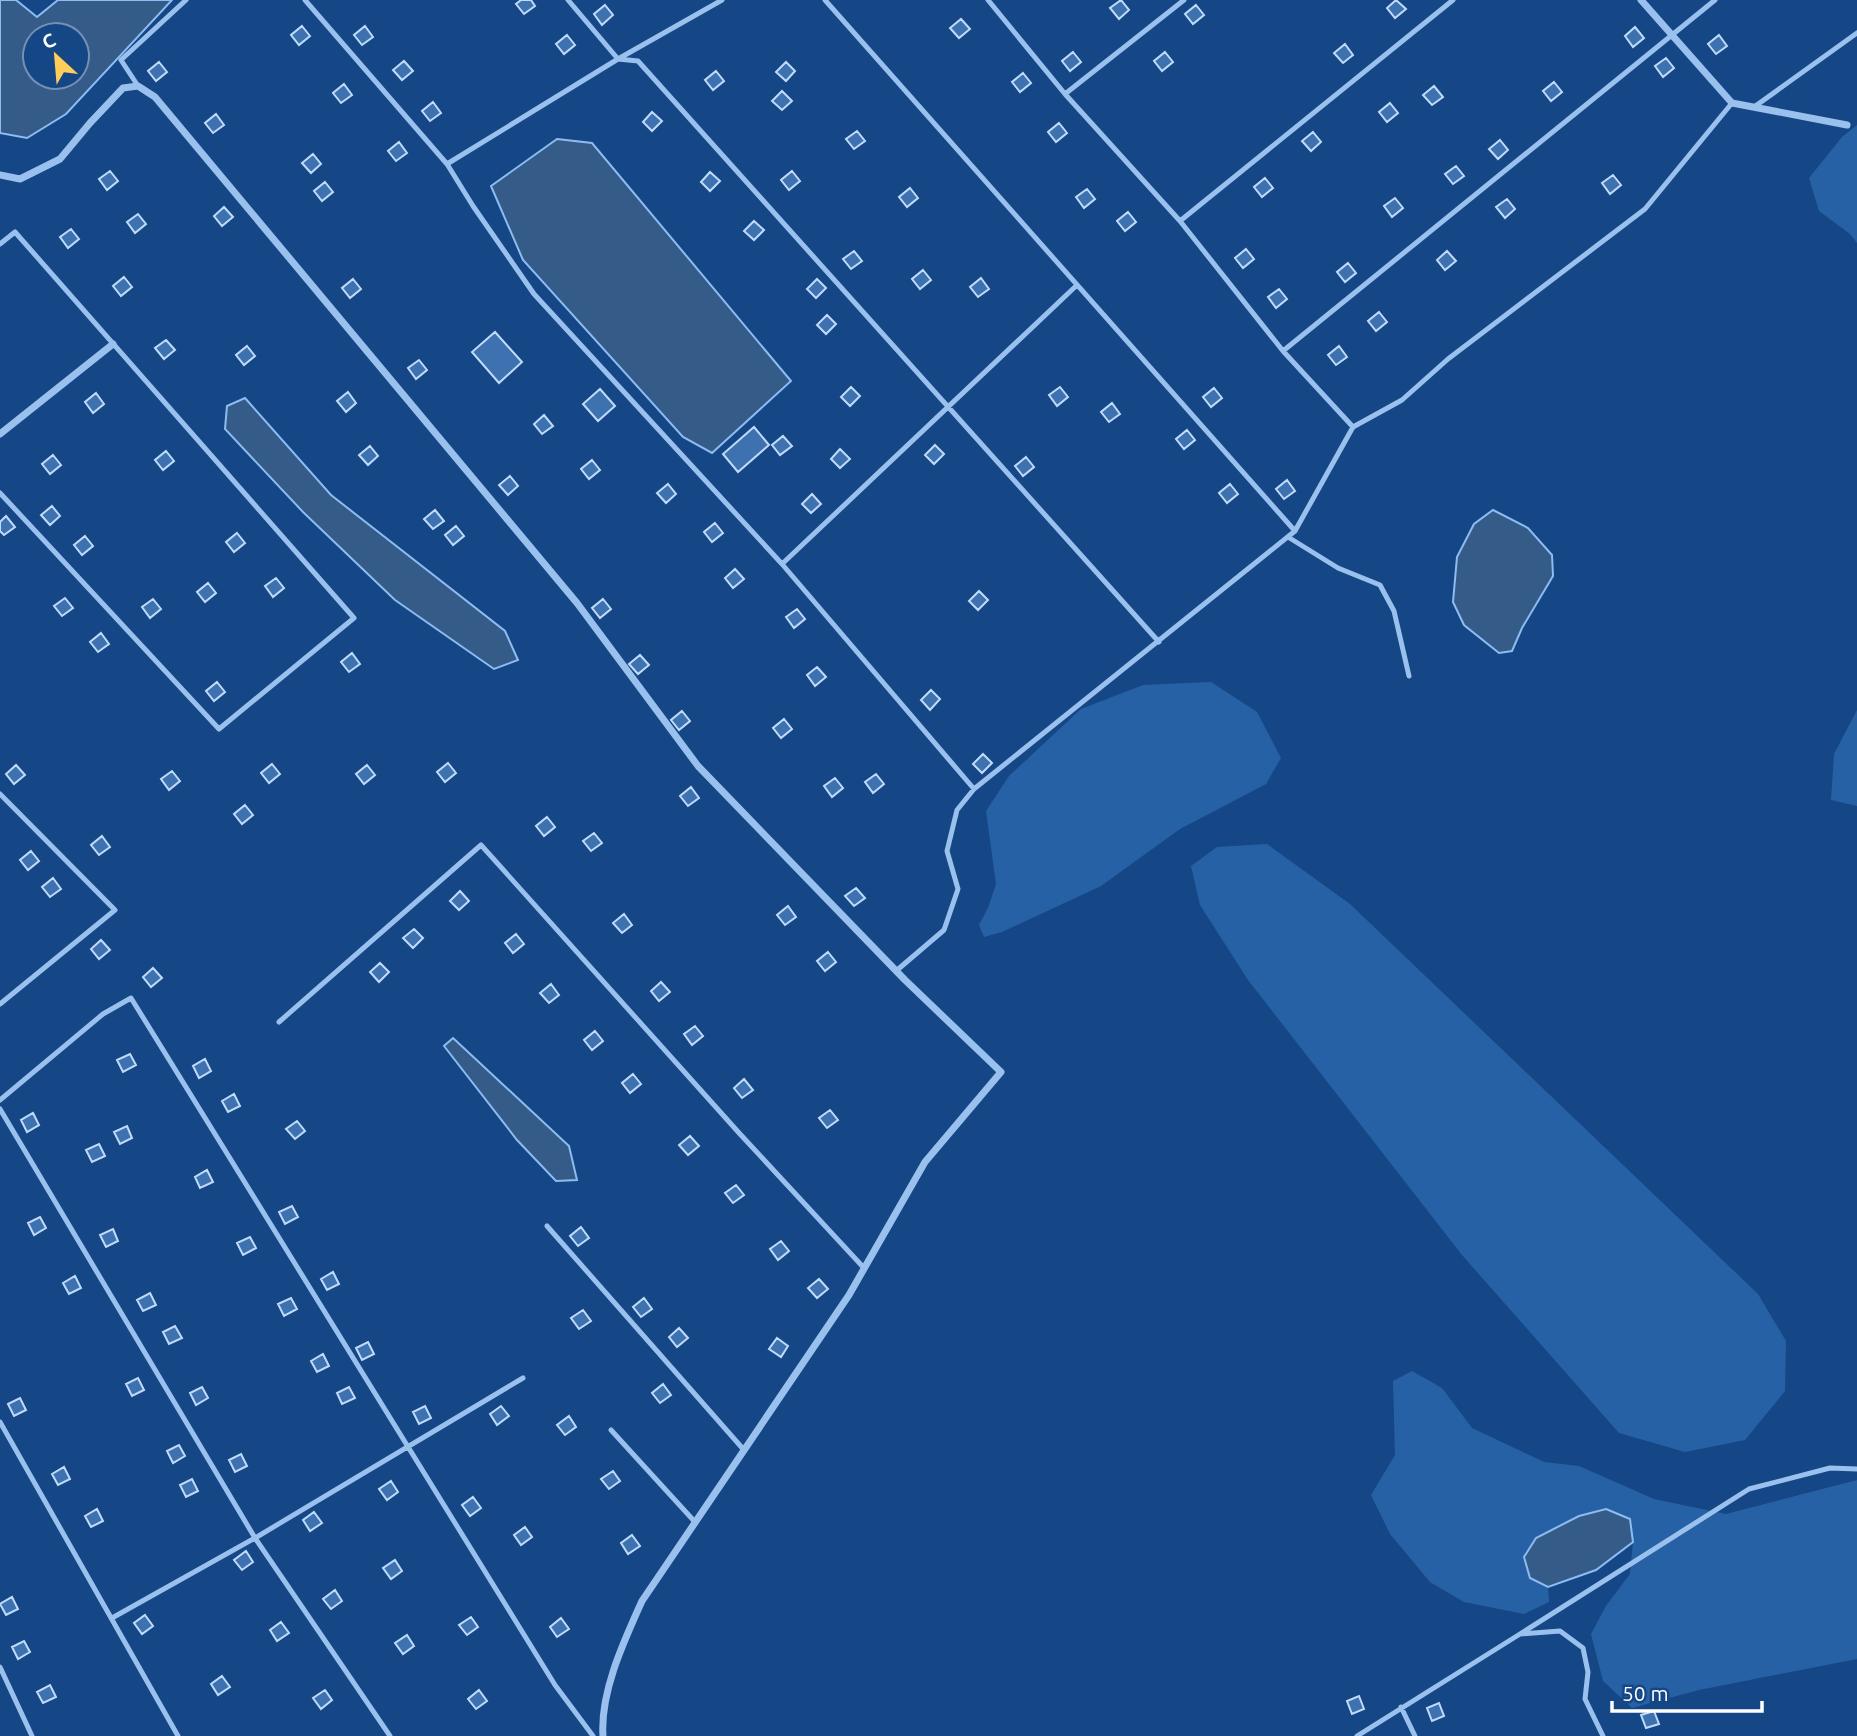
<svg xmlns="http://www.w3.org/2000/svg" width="1857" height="1736" font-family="Ubuntu,sans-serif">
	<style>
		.green { fill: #2761a5 }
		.water { fill: #355b89; stroke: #8cbcf1; stroke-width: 2; fill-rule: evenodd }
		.building { fill: #3d71b0; stroke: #c0dbfa; stroke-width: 2 }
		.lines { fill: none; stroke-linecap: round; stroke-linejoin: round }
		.service { stroke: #9ac1ee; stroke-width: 5 }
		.minor { stroke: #9ac1ee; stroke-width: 7 }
	</style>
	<rect width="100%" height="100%" fill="#154786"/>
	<path class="green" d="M1857,125V243L1850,234L1819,211L1809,178L1842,137Z
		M1211,682L1257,712L1281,758L1266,784L1180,829L1101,886L1002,932L984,937L979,925L988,908L996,884L986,811L1009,776L1081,709L1143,685Z
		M1857,710V806L1831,800L1834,754Z
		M1267,844L1350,904L1758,1294L1786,1341L1785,1391L1745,1440L1685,1452L1619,1433L1462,1255L1248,980L1200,905L1191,866L1217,847Z
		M1412,1371L1442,1388L1472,1428L1544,1462L1579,1466L1654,1499L1726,1514L1857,1480V1659L1699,1690L1632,1708L1603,1681L1591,1634L1606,1606L1630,1574L1633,1542L1530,1578L1548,1587L1549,1602L1524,1614L1464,1602L1430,1582L1390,1534L1371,1495L1395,1455L1393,1381Z"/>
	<path class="water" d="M0,0H16L37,17L58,0H172L66,114L27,138L0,133ZM35,35H77V77H35Z
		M557,139L592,143L791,381L712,453L683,437L523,260L491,186Z
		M245,398L331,495L505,631L518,660L494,669L395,600L303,512L225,429L227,406Z
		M1493,510L1528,528L1552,555L1553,576L1522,628L1512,651L1499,653L1464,625L1453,602L1457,557L1474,524Z
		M453,1038L569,1146L577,1180L556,1181L517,1140L444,1046Z
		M1606,1509L1630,1519L1633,1542L1596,1570L1548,1587L1530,1578L1524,1557L1536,1538L1579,1516Z"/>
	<path class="building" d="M521,0H531L535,6L524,14L516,4Z
		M1121,0L1129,10L1119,19L1110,8Z
		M1396,0L1406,9L1395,18L1387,8Z
		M605,5L613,15L602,25L594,14Z
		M1196,5L1204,15L1193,24L1185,14Z
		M961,19L970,29L959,38L950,28Z
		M302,26L310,36L299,45L291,35Z
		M365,26L373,37L362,45L354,35Z
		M1635,27L1644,38L1633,47L1625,36Z
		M567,35L575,45L564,54L556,44Z
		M1719,35L1727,46L1716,54L1708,44Z
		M1345,44L1353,55L1343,63L1334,53Z
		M1073,52L1081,62L1070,71L1062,61Z
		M1165,52L1173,62L1162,71L1154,61Z
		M1666,58L1674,68L1663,77L1655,66Z
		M404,61L413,71L402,80L393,70Z
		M159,62L167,72L156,81L148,71Z
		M786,62L795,71L786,81L776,72Z
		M716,71L724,81L713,90L705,80Z
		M1023,73L1031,83L1020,92L1012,82Z
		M1554,82L1562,92L1551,101L1543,91Z
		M344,84L352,95L341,103L333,93Z
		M1434,86L1443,97L1432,105L1423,95Z
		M782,91L792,101L782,110L772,101Z
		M433,102L441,113L430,121L422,111Z
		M1390,103L1398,113L1387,122L1379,112Z
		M652,112L662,121L652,131L643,122Z
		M216,114L224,125L213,133L205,123Z
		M1059,123L1067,133L1056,142L1048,132Z
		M857,131L865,141L854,149L846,139Z
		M1313,132L1321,142L1311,151L1302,141Z
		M1500,140L1508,150L1498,159L1489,149Z
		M399,142L407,153L396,161L388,151Z
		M313,154L321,164L311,173L302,163Z
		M1456,166L1464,176L1453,184L1445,174Z
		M110,171L118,181L107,190L99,179Z
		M792,171L800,181L789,190L781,180Z
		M710,172L720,181L710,191L701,182Z
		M1613,175L1621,185L1610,194L1602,183Z
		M1265,178L1273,188L1262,197L1254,187Z
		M325,182L333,192L322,201L314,191Z
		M910,188L918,198L907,207L899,197Z
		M1087,189L1095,199L1084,208L1076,197Z
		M1395,198L1403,208L1392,217L1384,206Z
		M1507,199L1515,209L1505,218L1496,207Z
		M224,207L233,217L222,226L214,216Z
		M1128,212L1136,222L1125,231L1117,221Z
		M138,214L146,224L135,233L127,222Z
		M754,221L764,230L754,240L744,231Z
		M71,229L79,239L68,248L60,237Z
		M1246,249L1254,259L1243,268L1235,258Z
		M854,251L862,261L851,269L843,259Z
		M1447,251L1456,261L1445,270L1437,260Z
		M1348,263L1356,273L1345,282L1337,272Z
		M923,270L931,280L920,289L912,279Z
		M124,277L132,287L121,296L113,286Z
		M981,278L989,289L978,297L970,287Z
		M353,279L361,289L350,298L342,288Z
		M817,279L826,288L816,298L807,289Z
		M1279,289L1287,299L1276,308L1268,297Z
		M1379,312L1387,322L1376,331L1368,321Z
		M827,315L836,324L826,334L817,325Z
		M495,332L522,362L499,383L472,352Z
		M166,340L175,350L164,359L155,348Z
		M247,346L255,356L244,365L236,355Z
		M1339,346L1347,357L1336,365L1328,355Z
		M419,360L427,370L416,379L408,368Z
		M851,387L860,396L850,406L841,397Z
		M1060,387L1068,397L1057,406L1049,395Z
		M1214,388L1222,398L1211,407L1203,397Z
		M600,389L615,406L598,421L583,404Z
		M348,392L356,403L346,412L337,401Z
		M96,393L104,404L93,413L85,402Z
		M1112,403L1120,414L1109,422L1101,412Z
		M544,415L553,426L542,434L534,424Z
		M754,427L769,445L738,472L723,454Z
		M1187,430L1195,440L1184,449L1176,439Z
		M783,436L792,446L780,455L772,445Z
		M935,445L944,454L934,464L925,455Z
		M370,446L378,456L368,465L359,455Z
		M840,449L850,459L840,468L831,459Z
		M166,451L174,461L163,470L155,460Z
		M53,455L61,465L50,474L42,464Z
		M1026,457L1034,467L1023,476L1015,466Z
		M592,460L600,470L589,479L581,469Z
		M510,476L518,486L508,495L499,485Z
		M1287,480L1295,491L1284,499L1276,489Z
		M668,484L676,494L666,503L657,493Z
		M1230,484L1238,494L1227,503L1219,493Z
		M812,494L821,504L811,513L802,504Z
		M52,506L60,516L50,525L41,515Z
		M435,510L444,521L433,529L424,519Z
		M6,516L15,527L4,535L0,531V522Z
		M715,523L723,533L712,542L704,532Z
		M456,526L464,536L453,545L445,535Z
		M237,533L245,543L234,552L226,542Z
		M85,536L93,546L82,555L74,545Z
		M735,569L744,579L733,588L725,578Z
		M276,578L284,588L273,597L265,586Z
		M208,583L216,593L205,602L197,592Z
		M979,591L988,600L978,610L969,601Z
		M65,598L73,608L62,616L54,606Z
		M153,599L161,609L150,618L142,607Z
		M603,599L611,609L600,618L592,608Z
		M797,609L805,619L794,628L786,617Z
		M101,633L109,644L98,652L90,642Z
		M352,653L360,664L349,672L341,662Z
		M640,655L649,665L638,674L629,664Z
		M817,667L826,677L815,686L807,675Z
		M217,682L225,692L214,701L206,691Z
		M931,690L940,699L930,710L921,700Z
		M682,711L690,721L679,730L671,720Z
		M784,719L792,729L781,738L773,728Z
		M983,754L992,763L982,773L973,764Z
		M448,763L456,773L445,782L437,772Z
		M272,764L280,774L269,783L261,773Z
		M16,765L25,775L14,784L6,774Z
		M367,765L375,775L364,784L356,774Z
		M172,771L180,781L169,790L161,779Z
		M876,774L884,784L873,793L865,782Z
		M835,778L843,788L832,797L824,786Z
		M691,787L699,798L688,806L680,796Z
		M245,805L253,815L242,824L234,814Z
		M547,817L555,827L544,836L536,826Z
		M594,833L602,843L591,851L583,841Z
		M102,836L110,847L99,855L91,845Z
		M31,851L39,861L28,870L20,860Z
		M53,878L61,889L50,897L42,887Z
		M856,888L865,898L854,906L845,896Z
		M460,891L469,901L459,910L450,901Z
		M788,906L796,917L785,925L777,915Z
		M624,914L632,925L622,933L613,923Z
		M414,929L423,938L413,948L403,938Z
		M516,934L524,944L513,953L505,943Z
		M101,940L110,950L99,959L91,949Z
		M828,952L836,962L825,971L817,961Z
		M380,963L389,972L379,982L370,972Z
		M153,968L162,978L151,987L143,977Z
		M661,982L670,992L659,1001L651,991Z
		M551,984L559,995L549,1003L540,993Z
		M695,1026L703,1036L692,1045L684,1034Z
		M595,1031L603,1041L592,1050L584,1040Z
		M130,1054L136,1065L123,1072L117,1060Z
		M205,1059L211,1071L199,1078L193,1066Z
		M633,1074L641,1084L630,1093L622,1083Z
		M744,1079L753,1090L742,1098L734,1088Z
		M234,1094L240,1106L228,1112L222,1101Z
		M830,1110L838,1120L827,1128L819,1118Z
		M33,1113L39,1125L27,1132L21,1120Z
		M297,1121L305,1131L295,1139L286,1129Z
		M127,1126L132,1138L120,1144L114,1132Z
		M690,1136L699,1146L688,1155L679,1145Z
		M99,1144L105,1156L92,1162L86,1150Z
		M207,1170L213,1182L200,1188L195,1177Z
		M736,1185L744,1195L733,1203L725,1193Z
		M292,1206L298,1217L285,1224L279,1212Z
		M40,1217L46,1228L34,1235L28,1223Z
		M581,1227L589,1238L578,1246L570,1236Z
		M113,1229L118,1241L106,1247L100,1235Z
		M250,1237L256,1248L243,1255L237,1243Z
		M781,1241L789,1251L778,1260L770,1249Z
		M333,1272L339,1284L327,1290L321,1279Z
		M75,1276L81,1288L69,1294L63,1283Z
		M819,1279L828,1289L817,1298L808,1288Z
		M150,1293L156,1305L143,1311L137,1300Z
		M291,1298L297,1309L284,1316L278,1304Z
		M644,1298L652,1309L641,1317L633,1307Z
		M583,1310L591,1321L579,1329L571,1318Z
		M175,1326L182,1338L169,1344L163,1332Z
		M679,1328L688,1338L677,1347L669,1337Z
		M777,1338L788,1346L781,1357L769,1349Z
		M368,1342L374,1354L362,1360L356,1348Z
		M323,1354L329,1366L317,1372L311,1361Z
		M138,1378L144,1390L132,1396L126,1384Z
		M663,1384L671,1395L660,1403L652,1393Z
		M202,1387L208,1398L196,1405L190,1393Z
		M349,1387L355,1398L342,1404L337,1393Z
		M20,1398L26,1410L14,1416L8,1404Z
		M425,1406L431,1418L419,1424L413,1412Z
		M501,1406L509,1416L497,1425L490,1414Z
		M569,1416L576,1427L565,1435L557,1425Z
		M179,1445L185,1456L173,1463L167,1451Z
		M241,1454L247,1466L235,1472L229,1460Z
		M64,1467L70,1479L58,1485L52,1474Z
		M613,1471L620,1481L609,1489L601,1479Z
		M192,1479L198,1491L186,1497L180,1485Z
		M391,1481L398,1492L387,1500L379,1489Z
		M473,1497L481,1508L470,1516L462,1505Z
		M97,1509L103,1521L91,1527L85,1516Z
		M314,1512L322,1523L310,1531L303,1520Z
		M525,1527L532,1537L521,1545L514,1535Z
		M632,1535L640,1546L628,1554L621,1543Z
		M246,1551L253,1562L242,1570L234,1560Z
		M395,1560L402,1571L391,1579L383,1568Z
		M335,1590L342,1601L331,1609L323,1599Z
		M12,1597L18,1609L6,1615L0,1604Z
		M145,1615L153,1626L142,1634L134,1623Z
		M471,1617L478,1627L467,1635L459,1625Z
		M561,1618L569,1629L557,1637L550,1627Z
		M281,1622L289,1633L277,1641L270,1630Z
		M407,1635L414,1646L403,1654L395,1643Z
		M24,1641L30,1652L18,1659L12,1647Z
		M222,1676L230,1687L218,1695L211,1684Z
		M50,1685L56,1697L43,1703L37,1692Z
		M325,1690L332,1700L321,1709L313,1698Z
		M479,1690L487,1701L476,1709L468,1699Z
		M1359,1696L1364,1709L1352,1714L1347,1701Z
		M1439,1703L1444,1716L1432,1721L1427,1708Z
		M1654,1711L1659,1724L1646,1728L1641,1715Z"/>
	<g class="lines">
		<path class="service" d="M305,0L447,164L473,206L534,294L782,564L974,789
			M568,0L618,59L638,61L1159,642
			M825,0L1295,531
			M988,0L1065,94L1180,221L1283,351L1353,427
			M138,86L121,60L186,0
			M1065,94L1184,0
			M1754,107L1857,33
			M447,164L618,59L722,0
			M1180,221L1453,0
			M0,244L15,232L354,618L219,729L0,493
			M1283,351L1715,0
			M1288,537L1338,568L1380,585L1394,611L1409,676
			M782,564L1077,285
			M0,794L115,910L0,1004
			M896,971L944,930L958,889L947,851L957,810L974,789L1295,531L1353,427L1402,400L1448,359L1645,209L1732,103
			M279,1022L481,845L740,1134L864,1268
			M0,1100L103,1014L131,998L555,1685L593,1736
			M0,1109L255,1538L390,1736
			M547,1226L744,1450
			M0,1422L178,1736
			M611,1430L695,1522
			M112,1618L255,1538L523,1378
			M1520,1634L1749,1489L1830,1468L1857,1469
			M0,1667L32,1736
			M1401,1707L1415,1736
			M1357,1736L1520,1634L1560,1631L1583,1648L1588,1672L1585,1699L1603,1736"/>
		<path class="minor" d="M1641,0L1732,103L1847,125
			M0,175L20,179L60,159L90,123L123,88L138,86L155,97L577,603L698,766L905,980L1001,1072L925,1162L849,1295L642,1601C624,1641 600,1692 603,1736
			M0,434L113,344"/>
	</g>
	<g transform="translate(56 56) rotate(334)"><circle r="33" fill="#154786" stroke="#7391b6" stroke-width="2"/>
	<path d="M0-5L12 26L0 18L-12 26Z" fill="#ffce58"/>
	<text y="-10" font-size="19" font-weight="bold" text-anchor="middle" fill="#ffffff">С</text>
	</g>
	<path d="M1612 1701v10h150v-10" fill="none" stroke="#ffffff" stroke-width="3.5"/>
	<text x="1622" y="1701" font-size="21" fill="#ffffff" stroke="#154786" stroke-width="5" paint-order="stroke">50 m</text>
</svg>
